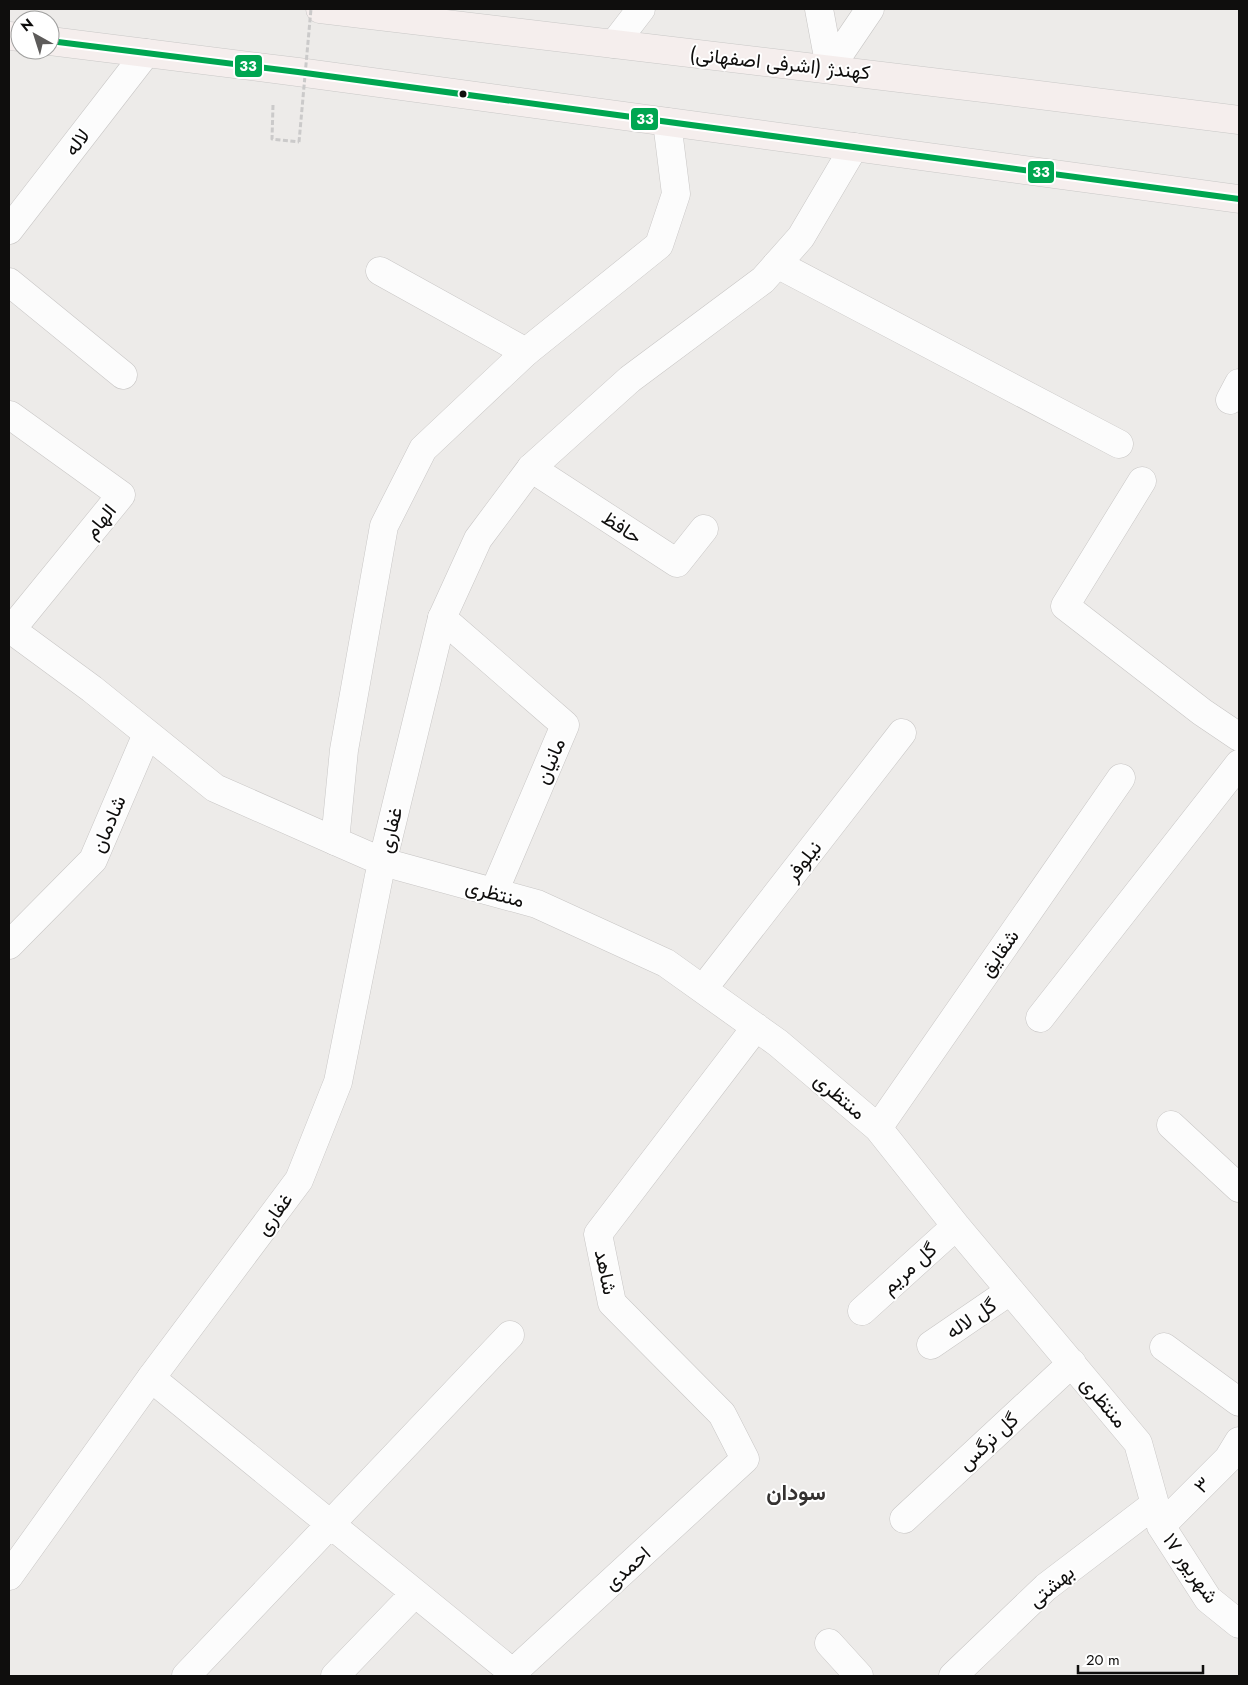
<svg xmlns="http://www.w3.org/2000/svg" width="1248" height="1685" font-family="Jost,Vazirmatn,sans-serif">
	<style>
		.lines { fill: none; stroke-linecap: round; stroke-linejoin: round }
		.street-casing { stroke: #c8c6c5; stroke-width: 29 }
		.secondary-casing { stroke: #c8c6c5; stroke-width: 29 }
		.primary-casing { stroke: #c9c8c7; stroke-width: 29 }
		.path { stroke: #cbcaca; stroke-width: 3; stroke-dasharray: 5 2.5; stroke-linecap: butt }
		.street { stroke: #fcfcfc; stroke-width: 28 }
		.secondary { stroke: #fcfcfc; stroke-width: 28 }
		.primary { stroke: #f5eeed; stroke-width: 28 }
		.path-bridge { stroke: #cbcaca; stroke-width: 3; stroke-dasharray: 5 2.5; stroke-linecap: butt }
		.bus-1-casing { stroke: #fff; stroke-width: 10 }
		.bus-1 { stroke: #00a651; stroke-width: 6 }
		.bus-dot { fill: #0f0e0d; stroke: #fff; stroke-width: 2 }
		.labels { text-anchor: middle; stroke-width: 4; stroke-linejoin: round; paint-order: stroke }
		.street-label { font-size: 20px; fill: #0f0e0d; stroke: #fff }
		.quarter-label { font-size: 22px; font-weight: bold; fill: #353231; stroke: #fff }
		.line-badge { stroke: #fff; stroke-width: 2 }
		.badge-label { font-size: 14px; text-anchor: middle; font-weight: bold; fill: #fff }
	</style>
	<rect width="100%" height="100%" fill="#edebe9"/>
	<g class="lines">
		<defs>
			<path id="street" d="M614,44L641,9
				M9,230L146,53
				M777,264L1119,444
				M380,271L526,352
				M9,282L123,375
				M1230,400L1239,383
				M10,415L121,495L11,630
				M531,468L677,563L704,529
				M1142,481L1065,606L1202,712L1239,737
				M442,618L565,725L494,892
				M9,628L92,689L215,788L335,841
				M383,862L537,904L666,963L778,1043L878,1128L956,1226L1138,1443L1161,1526L1208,1599L1239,1624
				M9,945L93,860L147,734
				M703,989L902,733
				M1040,1018L1239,764
				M1171,1125L1239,1188
				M878,1128L1121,778
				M862,1311L956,1226
				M931,1345L1010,1291
				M1164,1347L1239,1402
				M151,1378L512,1672
				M904,1519L1072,1363
				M1161,1526L1228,1459L1239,1441
				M829,1643L859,1676
				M186,1676L510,1335
				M335,1676L415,1593
				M509,1676L745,1459L722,1414L612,1303L598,1234L756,1027
				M953,1676L1046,1587L1155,1504"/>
			<path id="secondary" d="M819,9L830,68
				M830,68L870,9
				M383,862L335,841L344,750L384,526L423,449L526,352L659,245L676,194L667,122
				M9,1576L151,1378L299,1180L338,1082L379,876L442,618L478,539L531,468L630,379L763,280L801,237L854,147"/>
			<path id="primary" d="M320,9C627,45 933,81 1239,120
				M9,36L20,37
				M50,41L298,72L1239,199"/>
		</defs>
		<use href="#street" class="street-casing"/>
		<use href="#secondary" class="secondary-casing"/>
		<use href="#primary" class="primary-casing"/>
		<path class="path" d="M273,105L272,139L299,142"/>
		<use href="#street" class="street"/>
		<use href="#secondary" class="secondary"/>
		<use href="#primary" class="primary"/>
		<path class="path-bridge" d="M299,142L311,9"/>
		<defs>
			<path id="bus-1" d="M50,41L298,72L1239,199"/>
		</defs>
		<use href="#bus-1" class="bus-1-casing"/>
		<use href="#bus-1" class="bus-1"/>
	</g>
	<circle class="bus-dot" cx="463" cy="94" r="4.5"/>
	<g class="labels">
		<g class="street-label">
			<text transform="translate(780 63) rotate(6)" y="7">کهندژ (اشرفی اصفهانی)</text>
			<text transform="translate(77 142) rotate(-52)" y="7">لاله</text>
			<text transform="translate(100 521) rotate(-51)" y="7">الهام</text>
			<text transform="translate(622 527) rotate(33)" y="7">حافظ</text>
			<text transform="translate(550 761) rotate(-67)" y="7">مانیان</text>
			<text transform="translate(108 824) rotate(-67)" y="7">شادمان</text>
			<text transform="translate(390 830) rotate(-76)" y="7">غفاری</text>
			<text transform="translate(803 861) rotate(-52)" y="7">نیلوفر</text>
			<text transform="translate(495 893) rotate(15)" y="7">منتظری</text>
			<text transform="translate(999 953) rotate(-55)" y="7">شقایق</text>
			<text transform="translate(840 1096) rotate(40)" y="7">منتظری</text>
			<text transform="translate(274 1214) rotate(-54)" y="7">غفاری</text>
			<text transform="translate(909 1268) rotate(-42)" y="7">گل مریم</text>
			<text transform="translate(606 1272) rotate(78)" y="7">شاهد</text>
			<text transform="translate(971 1318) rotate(-34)" y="7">گل لاله</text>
			<text transform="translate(1104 1402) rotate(50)" y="7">منتظری</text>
			<text transform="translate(988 1441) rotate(-43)" y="7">گل نرگس</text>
			<text transform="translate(1202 1485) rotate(-45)" y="7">۳</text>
			<text transform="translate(627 1568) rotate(-42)" y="7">احمدی</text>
			<text transform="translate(1191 1568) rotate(55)" y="7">۱۷ شهریور</text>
			<text transform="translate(1051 1586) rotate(-40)" y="7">بهشتی</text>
		</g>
		<g class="quarter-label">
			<text x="796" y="1500">سودان</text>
		</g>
	</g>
	<g class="line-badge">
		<rect x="234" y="54" width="29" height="24" rx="5" fill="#00a651"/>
		<rect x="630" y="107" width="29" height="24" rx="5" fill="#00a651"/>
		<rect x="1027" y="160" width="28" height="24" rx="5" fill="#00a651"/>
	</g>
	<g class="badge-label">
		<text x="248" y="71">33</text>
		<text x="645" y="124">33</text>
		<text x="1041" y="177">33</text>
	</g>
	<rect width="1248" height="1685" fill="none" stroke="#0f0e0d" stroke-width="20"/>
	<g transform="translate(35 35) rotate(321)"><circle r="24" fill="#ffffff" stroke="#9f9f9e"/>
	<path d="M0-4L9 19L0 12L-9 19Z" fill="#5d5b5a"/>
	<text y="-8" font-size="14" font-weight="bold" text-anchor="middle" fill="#0f0e0d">N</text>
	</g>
	<path d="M1078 1665v8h125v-8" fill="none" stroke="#0f0e0d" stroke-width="2.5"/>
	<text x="1086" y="1665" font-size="15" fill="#0f0e0d" stroke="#ffffff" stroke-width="4" paint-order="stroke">20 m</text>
</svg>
